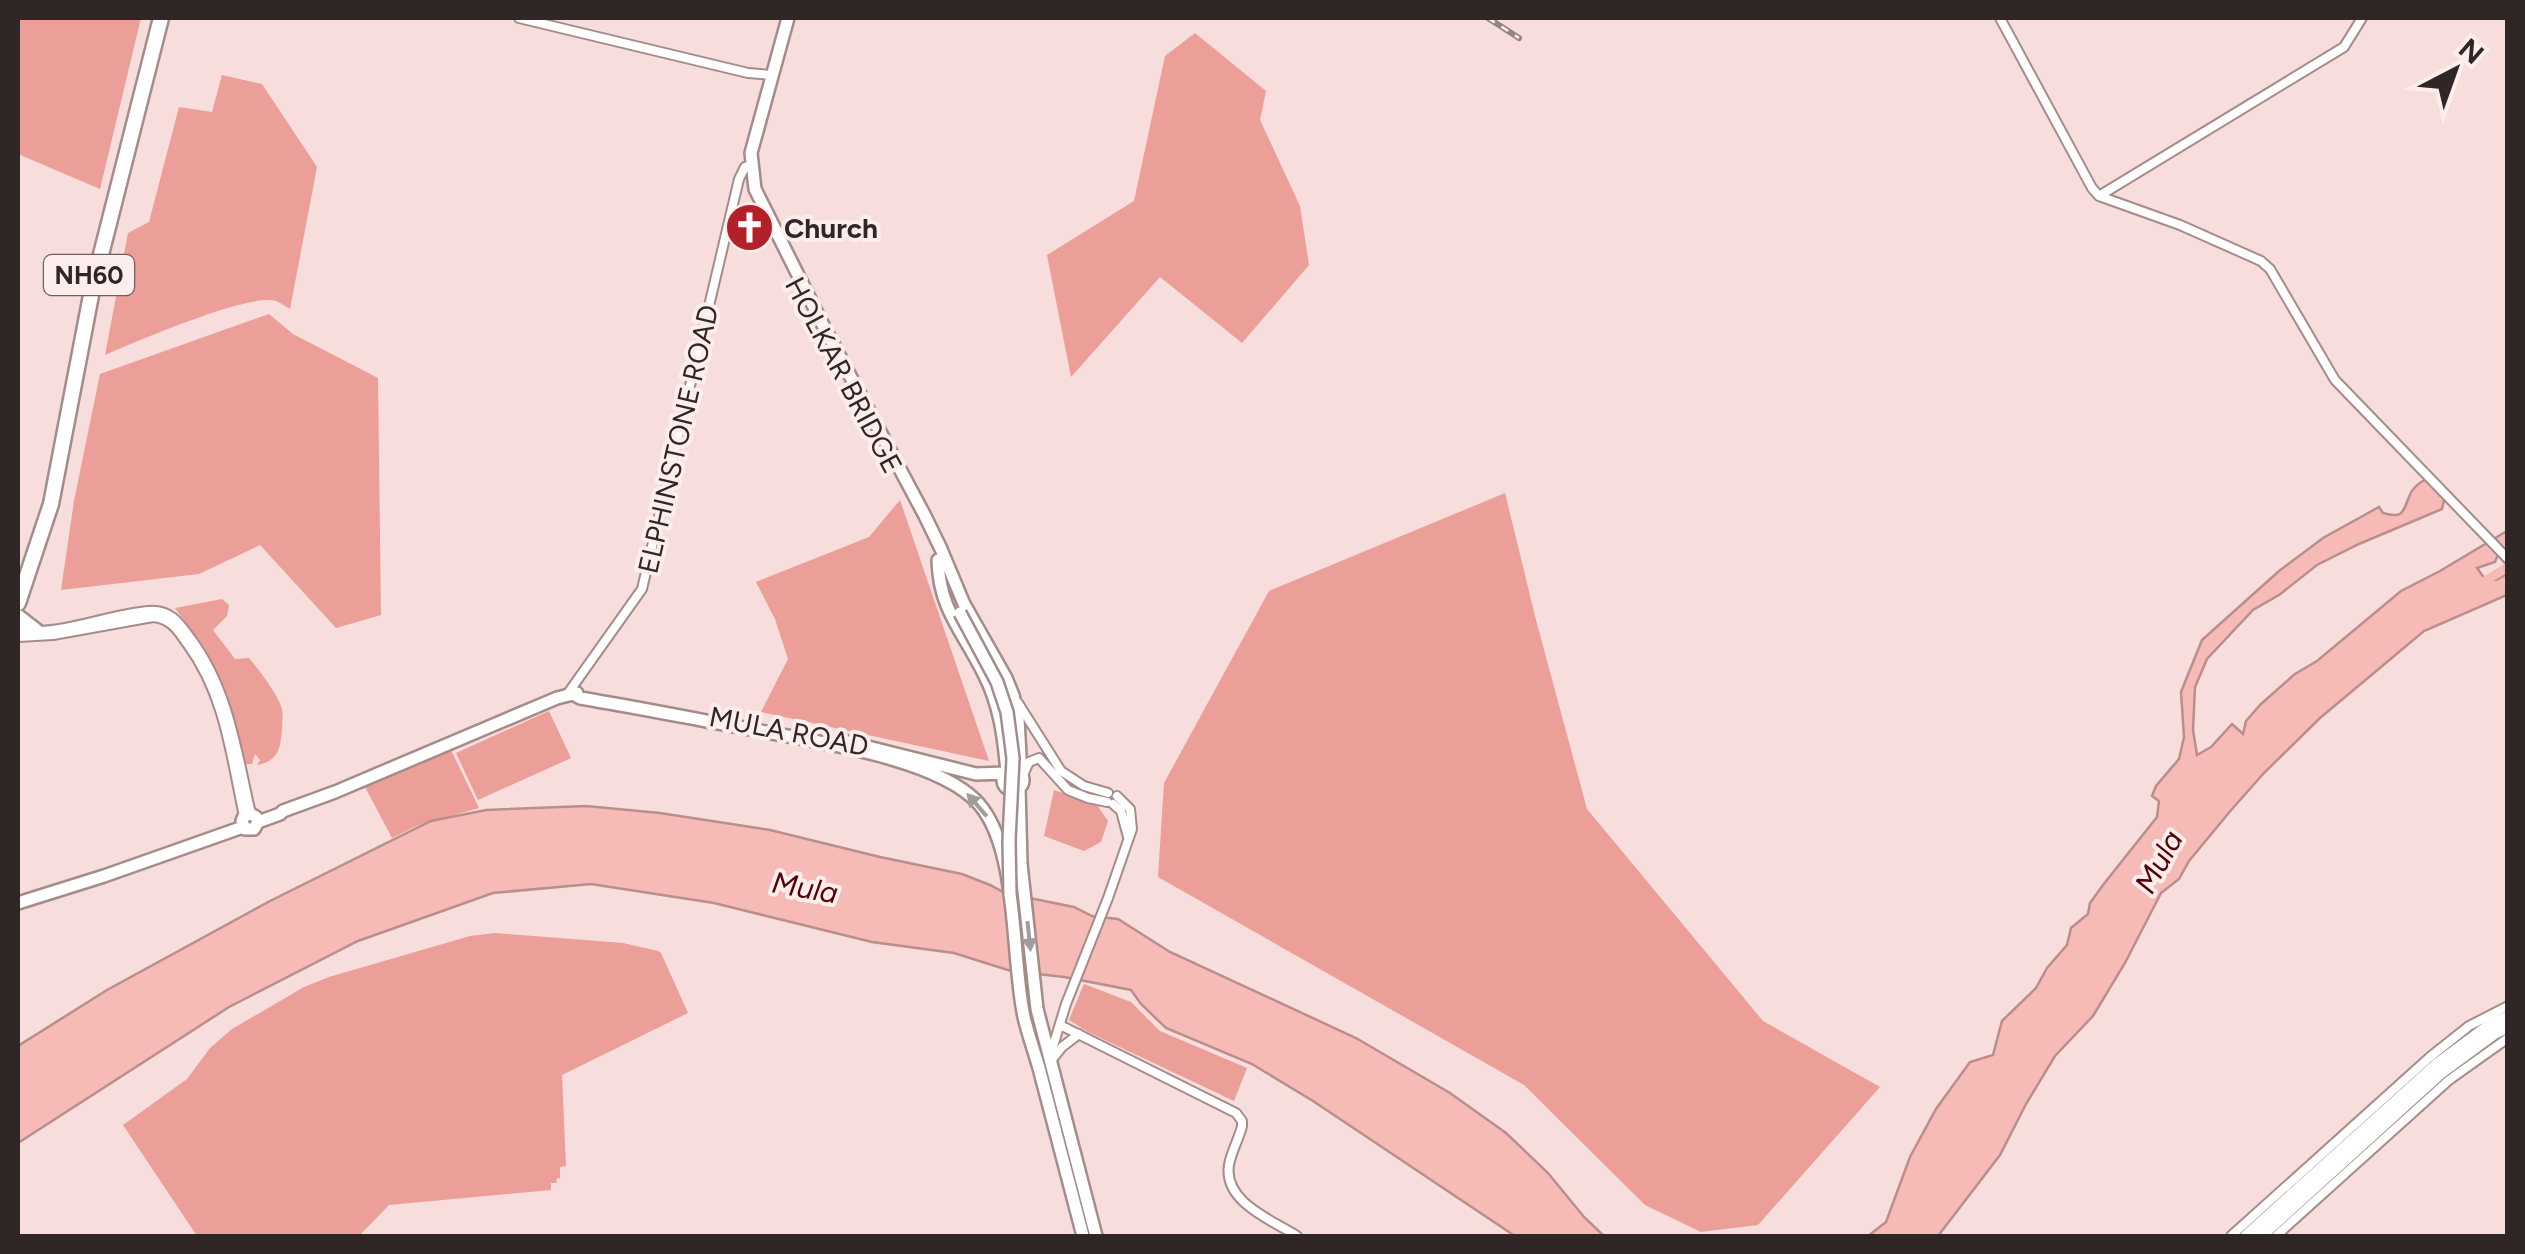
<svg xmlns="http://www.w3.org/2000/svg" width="2525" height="1254" font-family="Figtree,sans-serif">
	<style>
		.green { fill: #ec9e98 }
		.water { fill: #f6bbb6; stroke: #ba8e8a; stroke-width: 2.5 }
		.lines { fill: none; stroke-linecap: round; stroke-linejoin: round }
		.river { stroke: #f6bbb6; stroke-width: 9 }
		.minor-casing { stroke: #a48c8a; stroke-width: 12 }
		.major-casing { stroke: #a48c8a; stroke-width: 16 }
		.highway-casing { stroke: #a48c8a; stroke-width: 19 }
		.minor { stroke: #fff; stroke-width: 8 }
		.major { stroke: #fff; stroke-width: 11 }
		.highway { stroke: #fff; stroke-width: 14 }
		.rail-casing { stroke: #968483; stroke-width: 6 }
		.rail { stroke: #fdedec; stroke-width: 2.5; stroke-dasharray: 8; stroke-linecap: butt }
		.major-bridge-casing { stroke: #a48c8a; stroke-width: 16; stroke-linecap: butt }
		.major-bridge { stroke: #fff; stroke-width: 11 }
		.oneway { fill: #a19d9d }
		.labels { text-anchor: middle; stroke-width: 8; stroke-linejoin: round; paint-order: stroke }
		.shield { fill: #fdedec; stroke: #6d6261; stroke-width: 2.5 }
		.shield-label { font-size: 25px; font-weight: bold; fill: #2f2625 }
		.poi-label { font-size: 28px; font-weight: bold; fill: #2f2625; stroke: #fdedec; text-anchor: start }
		.street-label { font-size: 28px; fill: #2f2625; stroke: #fdedec }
		.water-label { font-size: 30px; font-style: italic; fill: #560008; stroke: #fdedec }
	</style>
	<rect width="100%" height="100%" fill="#f7dddb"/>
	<path class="green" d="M18,18H141L100,189L18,154Z
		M1195,33L1266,91L1260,120L1300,206L1309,265L1242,343L1160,277L1071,377L1047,255L1134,201L1165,56Z
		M222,75L262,84L317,167L290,309C285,306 281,303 276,301C247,293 136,342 105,355L128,233L149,222L179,107L212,112Z
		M269,314L293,334L378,378L381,615L336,628L260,545L199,574L61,590L74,501L100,374Z
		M1505,493L1536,620L1587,809L1763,1021L1880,1087L1758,1225L1701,1232L1645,1205L1524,1085L1158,877L1164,783L1269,591Z
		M900,500L989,761L761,712L788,659L775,619L756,582L869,537Z
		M222,599L229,605L227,616L213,630L235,659L249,658C259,670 276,692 281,706C284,714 282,722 282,730C280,750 278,761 257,765L260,760L255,754L252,764H243L237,728L207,653L175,608Z
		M549,711L571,758L478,800L456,753Z
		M450,748L479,808L419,825L392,838L363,783Z
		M1054,790L1097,805L1108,821L1101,842L1084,851L1044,836Z
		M495,933L623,943L658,951L661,953L688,1013L562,1075L566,1166L560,1167V1178L556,1179L557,1183H551V1190L389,1205L359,1236H197L123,1125L187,1079L210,1048L232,1029L304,987L329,977L470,936Z
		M1084,984L1131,1002L1160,1031L1247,1068L1234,1101L1088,1032L1069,1020Z"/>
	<path class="water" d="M2428,478L2445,496L2442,509L2359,544L2317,565L2279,595L2253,610L2207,659L2195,687L2193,730L2197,755L2211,747L2232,724L2243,734L2246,721L2261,704L2295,674L2317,661L2401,591L2440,571L2507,531V557L2505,555L2497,557L2495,562L2477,568L2485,579L2496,580L2507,574V595L2424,631L2320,718L2264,773L2232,809L2189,861L2179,879L2161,893L2125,963L2093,1016L2055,1056L2026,1104L2000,1155L1938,1236H1868L1886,1222L1910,1157L1936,1109L1970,1062L1993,1055L2002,1021L2036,988L2047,968L2067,945L2071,928L2088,914L2090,903L2103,885L2157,817L2159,801L2152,796L2156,786L2179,759L2184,737L2181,692L2202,640L2279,571L2323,538L2379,507L2383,513C2403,519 2403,512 2409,497C2412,487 2420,482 2428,478Z
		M586,806L660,813L770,830L880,857L962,874L990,885L1005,893L1074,907L1092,916L1118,919L1170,952L1356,1038L1450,1093L1506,1133L1548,1173L1584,1217L1604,1236H1515L1313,1101L1252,1064L1166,1028L1141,1004L1131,990L1064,977L1011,971L954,953L872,942L714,903L591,884L493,893L358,941L229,1007L18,1143V1046L107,990L270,901L431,821L486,810Z"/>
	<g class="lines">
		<path class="river" d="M2480,584L2508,567"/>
		<defs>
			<path id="minor" d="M519,18L748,73L772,75
				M2000,18L2092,188L2099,196L2180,225L2261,261L2270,269L2335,380L2508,559
				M2099,196L2344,47L2362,18
				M18,630C61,636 105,615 148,611C170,609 179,622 191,639C229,690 237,753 251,814
				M18,637L53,635L153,617C172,619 178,631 188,645C225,695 231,757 244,816
				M566,696L642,589L739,179L745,167L751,165
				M1018,703L1061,771L1084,786L1108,793
				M1023,775L1029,762L1039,758L1068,790L1088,798L1107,802
				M1113,804L1121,811L1128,837
				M1060,1025L1236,1113L1242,1121V1126C1239,1139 1231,1152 1229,1165C1223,1202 1272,1220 1297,1236
				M1050,1056L1066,1004L1108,898L1132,829L1130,809L1117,796
				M1050,1062L1062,1047L1079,1034
				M2231,1236L2430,1057L2469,1026L2508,1006
				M2276,1236L2449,1080L2508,1038"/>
			<path id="major" d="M788,18L751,153L755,189L823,325L925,516L941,549L964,604L1006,678L1013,695L1018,718L1021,775
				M938,560C939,610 963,631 984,674C1000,705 1004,738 1007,772
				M573,694L580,698C635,707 689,718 744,728C806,740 938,757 979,804C1019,850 1011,958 1024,1017C1028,1034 1034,1051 1039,1068C1054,1124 1068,1180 1083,1236
				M840,740L976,774L1006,773
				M1003 780a10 10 0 1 1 20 0a10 10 0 1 1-20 0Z
				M1019,787L1021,864L1037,1009L1096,1236
				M258,822L256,817L251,814L244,816L242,821L245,829H254L258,822L280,814L283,811L335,792L557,698L577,693
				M18,903L104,876L243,827
				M2246,1236L2436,1065L2490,1025L2508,1017
				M2261,1236L2442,1072L2495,1033L2508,1027"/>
			<path id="highway" d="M18,603L51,504L92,290L161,18
				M18,617L36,631"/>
		</defs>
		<use href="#minor" class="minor-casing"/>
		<use href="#major" class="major-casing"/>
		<use href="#highway" class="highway-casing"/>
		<use href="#minor" class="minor"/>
		<use href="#major" class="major"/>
		<use href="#highway" class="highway"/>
		<defs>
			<path id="rail" d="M1488,18L1519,38"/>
		</defs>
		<use href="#rail" class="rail-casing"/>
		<use href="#rail" class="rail"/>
		<defs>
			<path id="major-bridge" d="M960,613L997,682L1007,712L1013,758L1009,840L1010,895"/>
		</defs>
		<use href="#major-bridge" class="major-bridge-casing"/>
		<use href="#major-bridge" class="major-bridge"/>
	</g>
	<defs><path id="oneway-solid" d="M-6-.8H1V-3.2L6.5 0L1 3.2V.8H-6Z" transform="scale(2.5)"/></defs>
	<g class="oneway">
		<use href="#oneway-solid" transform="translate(977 805) rotate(-131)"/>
		<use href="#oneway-solid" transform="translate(1029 936) rotate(84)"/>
	</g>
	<defs>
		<symbol id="church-disc" viewBox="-11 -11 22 22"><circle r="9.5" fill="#b22029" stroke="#fdedec"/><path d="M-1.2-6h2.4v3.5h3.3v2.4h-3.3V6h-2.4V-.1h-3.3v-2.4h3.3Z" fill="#fff"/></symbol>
	</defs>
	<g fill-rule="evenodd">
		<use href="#church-disc" x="722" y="200" width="55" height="55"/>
	</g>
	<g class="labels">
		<rect class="shield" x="44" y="255" width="90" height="40" rx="8"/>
		<g class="shield-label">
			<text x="89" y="284">NH60</text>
		</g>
		<g class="poi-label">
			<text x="784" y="238">Church</text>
		</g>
		<g class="street-label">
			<text transform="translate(844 375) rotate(62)" y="10">HOLKAR BRIDGE</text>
			<text transform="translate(678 439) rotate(-77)" y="10">ELPHINSTONE ROAD</text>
			<text transform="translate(789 731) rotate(11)" y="10">MULA ROAD</text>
		</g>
		<g class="water-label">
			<text transform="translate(2159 862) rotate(-61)" y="10">Mula</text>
			<text transform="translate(805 888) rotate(10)" y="10">Mula</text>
		</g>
	</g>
	<rect width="2525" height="1254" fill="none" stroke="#2f2625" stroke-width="40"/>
	<g transform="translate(2455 70) rotate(41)" stroke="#fdedec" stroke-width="8" paint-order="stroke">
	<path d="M0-8L18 38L0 25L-18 38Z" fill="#2f2625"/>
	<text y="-15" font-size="28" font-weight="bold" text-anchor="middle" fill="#2f2625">N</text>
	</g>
</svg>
